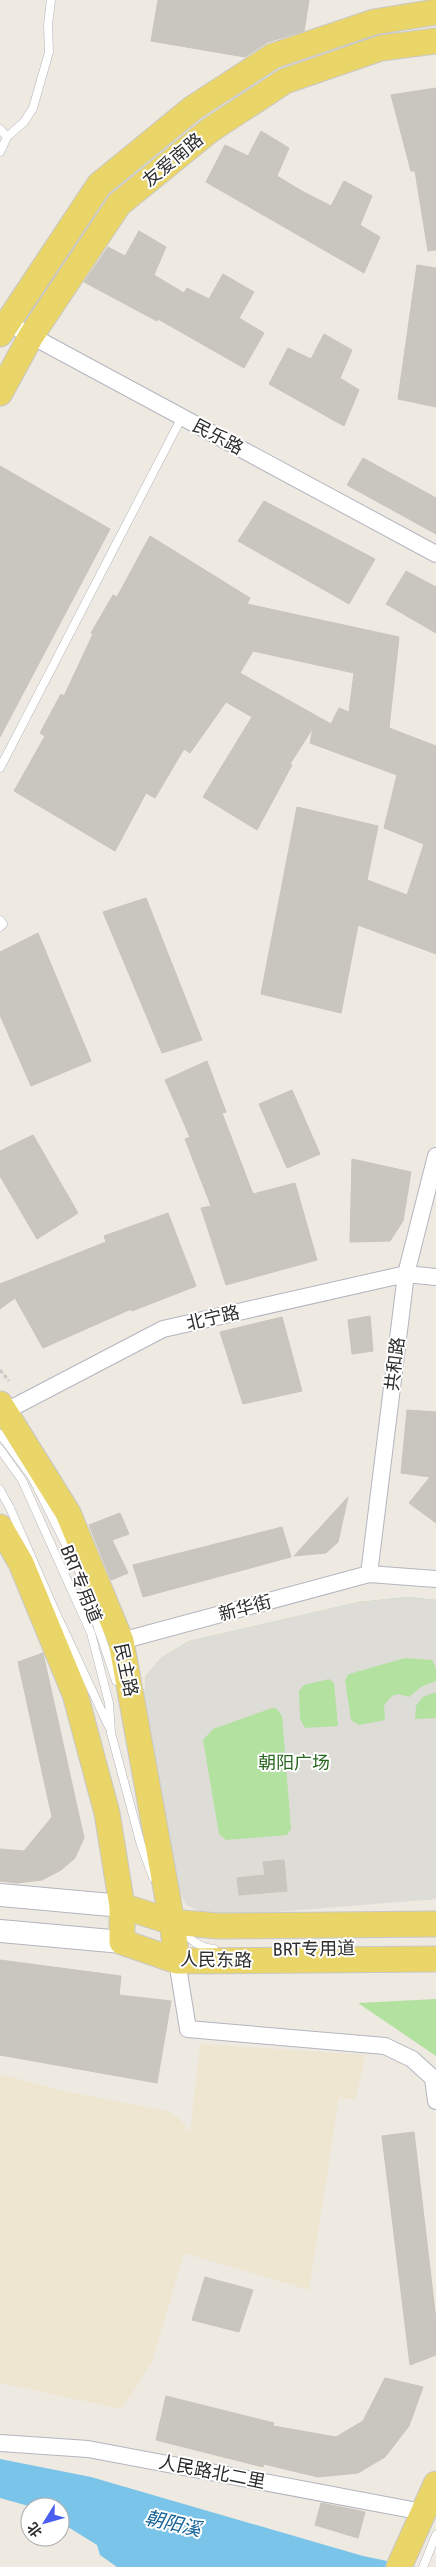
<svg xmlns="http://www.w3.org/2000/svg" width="436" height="2567" font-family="'Roboto Condensed','Noto Sans SC',sans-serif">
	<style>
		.education { fill: #eee6d1 }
		.green { fill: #b2e1a0 }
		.plaza { fill: #dedcd7; fill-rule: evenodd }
		.water { fill: #7ac4e9 }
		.building { fill: #c9c6c0; stroke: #c9c5ba; fill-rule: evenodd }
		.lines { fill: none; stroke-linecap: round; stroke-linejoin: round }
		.lane-casing { stroke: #b4b5bf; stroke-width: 9 }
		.street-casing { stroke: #b4b5bf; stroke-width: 18 }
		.secondary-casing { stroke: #b4b5bf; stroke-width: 24 }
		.primary-casing { stroke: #c8c8c8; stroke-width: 27 }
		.path { stroke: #c8c8c8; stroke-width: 3; stroke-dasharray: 4 2.5; stroke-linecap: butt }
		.lane { stroke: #fff; stroke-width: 8 }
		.street { stroke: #fff; stroke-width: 16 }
		.secondary { stroke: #fff; stroke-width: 22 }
		.primary { stroke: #ead569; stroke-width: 25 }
		.labels { text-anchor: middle; stroke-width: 4; stroke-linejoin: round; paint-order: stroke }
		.street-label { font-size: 18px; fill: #2d2d2d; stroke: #fff }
		.park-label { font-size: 18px; fill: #29681f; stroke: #fff }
		.water-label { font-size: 19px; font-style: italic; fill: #156299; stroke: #fff }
	</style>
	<rect width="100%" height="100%" fill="#eee9e1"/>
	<path class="education" d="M200,2044L365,2055L356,2099L339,2098L309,2290L184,2253L152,2362L122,2409L0,2383V2074L63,2091L167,2111L181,2120L190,2133Z"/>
	<path class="green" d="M407,1597L436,1600V1899L186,1905L144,1732L145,1677L161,1658L189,1641L359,1602Z
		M436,1999V2056L358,2003Z"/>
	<path class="plaza" d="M407,1597L436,1600V1668L432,1660L405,1658L349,1674L345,1680L351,1720L359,1725L385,1720L384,1705L392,1696L398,1694L409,1697L421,1687L436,1681V1692L423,1697L416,1706L415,1719L436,1718V1899L212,1917L186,1905L174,1880L144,1732L145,1677L161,1658L189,1641L359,1602ZM329,1679L334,1683L338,1726L305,1728L300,1719L299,1691L304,1685ZM272,1708H276L282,1716L291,1829L287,1835L226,1840L219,1834L203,1740L213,1729ZM284,1860L287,1891L239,1895L237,1878L265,1875L264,1862Z"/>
	<path class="water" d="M0,2459L91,2477L363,2556L416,2567H117L100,2555L97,2545L60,2522V2507H32L0,2498Z"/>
	<path class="building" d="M158,0H309L304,31L268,42L245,57L151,41Z
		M436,88V250L428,251L415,171H411L391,95Z
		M261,131L289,148L277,176L300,190L331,206L344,181L372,196L360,225L380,237L364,273L206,182L225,145L248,156Z
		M139,231L166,247L154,275L184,293L187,288L209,299L223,274L254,292L239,318L264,333L244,368L158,319L157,321L84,282L108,247L125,256Z
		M417,265L436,268V407L398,399Z
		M324,334L352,350L340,378L359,390L344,426L269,384L288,348L311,359Z
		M363,458L436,498V534L347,485Z
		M0,466L110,529L0,737Z
		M264,501L375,559L349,604L238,541Z
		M150,536L250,598L247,604L399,637L389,728L436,746V954L358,925L341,1013L261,994L297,807L378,826L367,880L407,895L424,844L384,828L397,775L310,743L313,728L290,764L292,765L257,830L203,797L252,717L226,702L190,753L184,749L155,798L146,793L115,851L14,791L45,736L40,733L61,694L64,696L93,634L91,633L113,595L117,597ZM253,651L354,673L349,712L339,708L331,724L240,673Z
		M406,571L436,587V633L386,604Z
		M146,898L202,1040L162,1053L103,912Z
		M38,933L91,1061L31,1086L0,1015V952Z
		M207,1061L226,1112L222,1113L253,1194L295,1183L317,1260L226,1285L201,1208L211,1206L185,1139L190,1137L165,1080Z
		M292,1090L320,1154L287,1168L259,1104Z
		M33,1135L78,1213L37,1239L0,1176V1151Z
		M352,1159L411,1172L403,1221L390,1241L350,1242Z
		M168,1213L196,1286L132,1311L131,1309L43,1348L15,1298L0,1309V1284L106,1242L104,1236Z
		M370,1316L373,1351L352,1354L348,1320Z
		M282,1317L302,1391L243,1404L220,1332Z
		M407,1410L436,1412V1523L409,1503L430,1477L401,1473Z
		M348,1497L338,1542L326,1553L294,1556Z
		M120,1513L129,1534L112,1540L128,1573L111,1580L89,1525Z
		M282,1527L291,1557L143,1597L133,1565Z
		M43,1653L84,1838L75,1858L61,1870L42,1880L17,1883L0,1881V1849L24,1851L52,1817L18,1662Z
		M284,1860L287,1891L239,1895L237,1878L265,1875L263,1862Z
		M0,1960L121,1976L119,1995L171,2001L157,2083L0,2055Z
		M414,2132L436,2320V2355L410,2365L382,2136Z
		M205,2277L253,2290L239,2332L192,2320Z
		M385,2378L423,2387L409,2426L385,2457L358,2473L318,2477L264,2464L263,2467L156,2440L166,2396L274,2423L273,2426L336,2437L363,2421Z
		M321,2503L365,2512L358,2538L315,2525Z"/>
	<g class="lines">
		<defs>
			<path id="lane" d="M0,129L7,137
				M0,152L7,137L24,122L33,108L49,52L48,25L51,0
				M0,768L182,417
				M0,920L3,924L0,927
				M0,1434L32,1477L79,1571L116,1681
				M0,1449L22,1480L91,1633L109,1703L111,1733L141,1845L153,1877
				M0,1490L10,1508L55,1611L109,1727
				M180,1929C190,1939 199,1948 214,1949
				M423,2567L436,2535"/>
			<path id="street" d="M0,319L436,554
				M6,1411L163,1329L406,1274L436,1277
				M369,1574L406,1274L436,1156
				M121,1641L369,1574L436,1579
				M177,1961L188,2029L385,2046L412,2059L433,2078L436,2101
				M0,2443L88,2449L423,2512"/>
			<path id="secondary" d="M0,1895L122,1906
				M0,1931L122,1942"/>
			<path id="primary" d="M0,334L99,185L193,108L273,56L374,22L436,12
				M0,393L31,336L119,204L210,130L285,81L381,48L436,41
				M0,1404L68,1513L121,1641L172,1922L177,1961
				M0,1527L21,1563L75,1694L107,1813L122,1906V1942L177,1961L436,1959
				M122,1906L172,1922L218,1926L436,1924
				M399,2567L436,2484"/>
		</defs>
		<use href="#lane" class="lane-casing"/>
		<use href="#street" class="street-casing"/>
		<use href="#secondary" class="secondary-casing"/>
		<use href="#primary" class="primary-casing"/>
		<path class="path" d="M0,1370L9,1381"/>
		<use href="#lane" class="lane"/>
		<use href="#street" class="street"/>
		<use href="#secondary" class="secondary"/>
		<use href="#primary" class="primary"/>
	</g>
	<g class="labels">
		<g class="street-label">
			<text transform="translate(173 160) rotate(-40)" y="6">友爱南路</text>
			<text transform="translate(218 437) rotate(28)" y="6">民乐路</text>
			<text transform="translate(213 1318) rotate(-13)" y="6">北宁路</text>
			<text transform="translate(395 1364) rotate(-83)" y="6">共和路</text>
			<text transform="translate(81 1584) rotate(68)" y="6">BRT专用道</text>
			<text transform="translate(245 1608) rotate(-15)" y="6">新华街</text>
			<text transform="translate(126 1670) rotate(78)" y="6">民主路</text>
			<text transform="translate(314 1949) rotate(-1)" y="6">BRT专用道</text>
			<text transform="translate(216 1960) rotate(1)" y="6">人民东路</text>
			<text transform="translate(212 2472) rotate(11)" y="6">人民路北二里</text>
		</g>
		<g class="park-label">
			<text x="294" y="1769">朝阳广场</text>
		</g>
		<g class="water-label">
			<text transform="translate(173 2523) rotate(13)" y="7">朝阳溪</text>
		</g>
	</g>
	<g transform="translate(45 2522) rotate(233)"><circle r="24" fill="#ffffff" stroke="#ababab"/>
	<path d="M0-4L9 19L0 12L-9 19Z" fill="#4a5ef1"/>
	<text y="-8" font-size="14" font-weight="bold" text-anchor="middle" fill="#2d2d2d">北</text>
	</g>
</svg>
